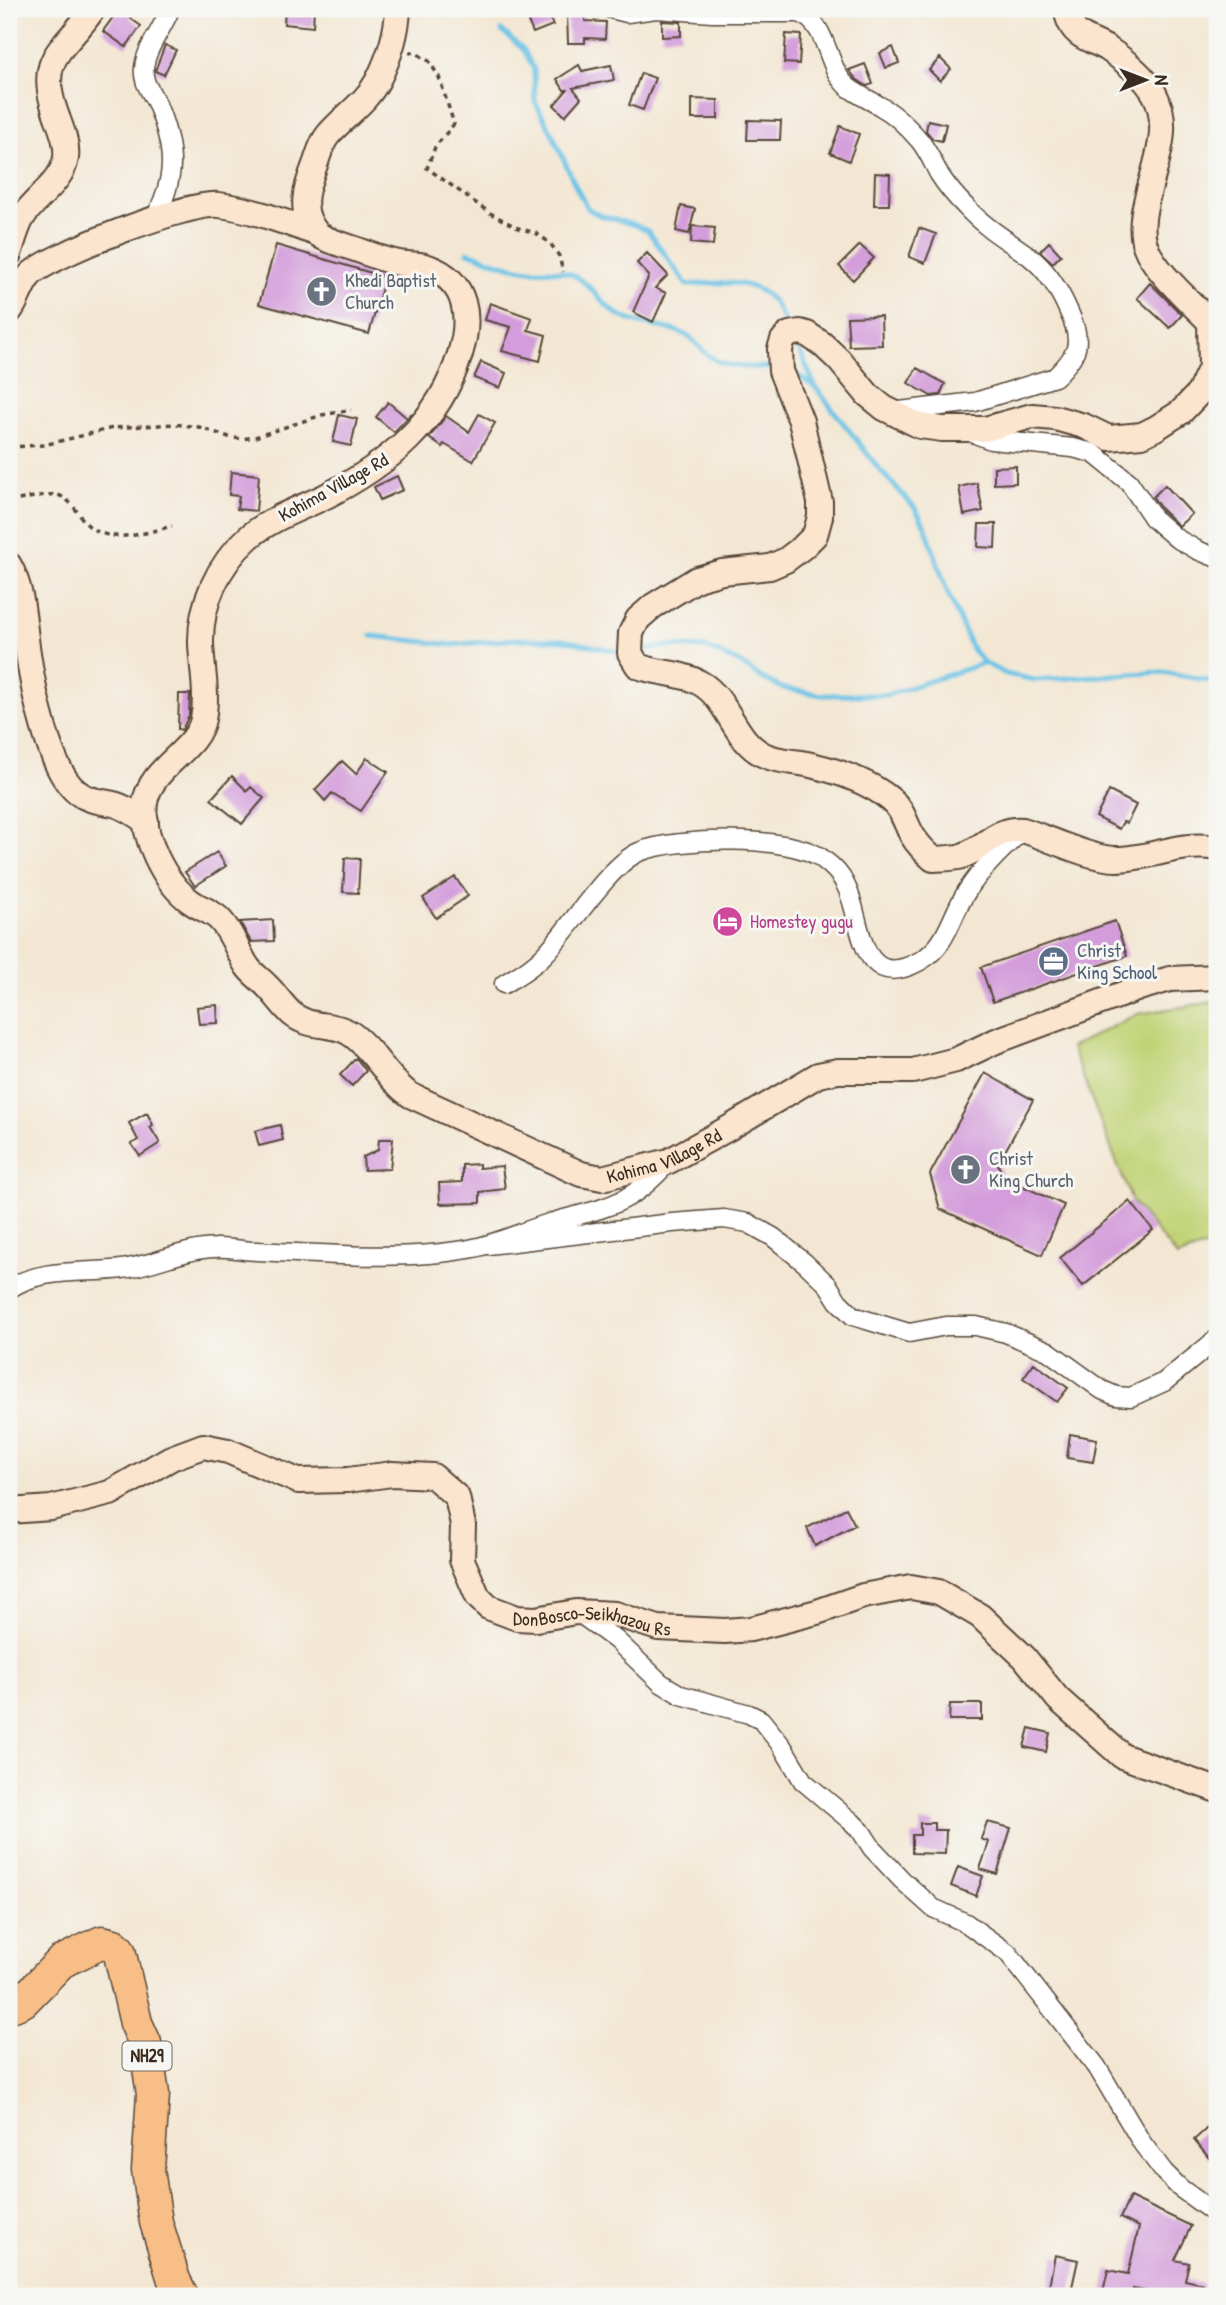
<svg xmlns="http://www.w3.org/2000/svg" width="1226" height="2305" font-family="'Patrick Hand',sans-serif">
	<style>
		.green { fill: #c1d376; stroke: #7e7e4a; stroke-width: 2 }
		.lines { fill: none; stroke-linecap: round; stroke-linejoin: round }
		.stream { stroke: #67c2e5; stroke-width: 5 }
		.building { fill: #d39cda }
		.street-casing { stroke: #574639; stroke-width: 21 }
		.secondary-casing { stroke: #574639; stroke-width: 28 }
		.highway-casing { stroke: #574639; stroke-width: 35 }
		.path { stroke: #574639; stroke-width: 3.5; stroke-dasharray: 5 5; stroke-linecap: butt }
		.street { stroke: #fff; stroke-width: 18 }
		.secondary { stroke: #fce5cf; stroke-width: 24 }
		.highway { stroke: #f7be87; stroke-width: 32 }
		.labels { text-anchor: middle; stroke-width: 6; stroke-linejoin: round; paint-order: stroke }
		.shield { fill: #f6f6f2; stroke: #73675e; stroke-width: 2 }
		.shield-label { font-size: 18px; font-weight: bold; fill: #3b2a1e }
		.worship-label { font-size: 19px; fill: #5b616d; stroke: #f6f6f2; text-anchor: start }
		.street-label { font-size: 19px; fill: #3b2a1e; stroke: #f6f6f2 }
		.hotel-label { font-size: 19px; fill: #b23c85; stroke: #f6f6f2; text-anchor: start }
		.service-label { font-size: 19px; fill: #4e5e75; stroke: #f6f6f2; text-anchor: start }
	</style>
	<rect width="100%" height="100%" fill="#f6f6f2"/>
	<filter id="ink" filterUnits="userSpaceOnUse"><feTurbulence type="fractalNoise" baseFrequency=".0143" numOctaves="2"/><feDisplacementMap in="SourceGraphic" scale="14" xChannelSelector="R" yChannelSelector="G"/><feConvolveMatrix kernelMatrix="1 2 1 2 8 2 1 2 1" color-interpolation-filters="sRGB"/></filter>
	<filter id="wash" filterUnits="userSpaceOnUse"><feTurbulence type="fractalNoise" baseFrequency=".00686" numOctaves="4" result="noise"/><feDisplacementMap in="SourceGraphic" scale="28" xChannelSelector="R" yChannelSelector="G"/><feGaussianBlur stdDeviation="1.57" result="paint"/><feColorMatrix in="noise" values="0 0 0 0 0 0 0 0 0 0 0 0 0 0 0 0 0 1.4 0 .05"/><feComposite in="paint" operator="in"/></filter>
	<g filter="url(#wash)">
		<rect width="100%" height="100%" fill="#f3e7d3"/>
		<path class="green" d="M1213,1002L1217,1025V1242L1177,1257L1132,1201L1071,1047L1137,1014Z"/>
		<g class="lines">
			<path class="stream" d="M502,31L524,50L534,70L535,102L551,131L575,185L587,208L599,215L635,225L648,231L687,285C715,283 751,277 772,300C778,307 781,317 786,324
				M468,252C488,259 509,268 530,270C542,271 556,269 568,273C589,280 599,302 617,314C636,325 658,325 679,332C694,337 700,350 712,358C730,370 755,366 776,368
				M796,343L816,388L880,470L915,508L926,528L947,591L972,649L984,663L1006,674L1035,680L1163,672L1217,682
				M789,369L815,387
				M372,636L452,645L517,639L563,640L622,652
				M639,651L668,646L707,648L740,663L762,678L782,688L822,695H887L984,663"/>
		</g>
		<g id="blocks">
			<path class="building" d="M119,9H136L130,18L141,26L126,47L103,31Z
				M285,9H314L313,27L284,24Z
				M546,10L553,25L533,33L527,19Z
				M585,13V21L606,22L605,39L585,38V43H568L567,14Z
				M662,21L681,22V36L662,37Z
				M786,34L801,35L799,64L784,63Z
				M165,45L176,50L164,75L155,71Z
				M893,47L899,63L886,68L880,53Z
				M940,58L951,69L940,81L929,70Z
				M865,64L873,84L867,86L856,79L849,70Z
				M579,65L582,71L611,65L614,80L573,88L581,98L565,116L554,105L567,90H564L557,79Z
				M641,73L655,78L643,110L629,105Z
				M692,99L718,100V119H692Z
				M748,120L781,121L780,140H747Z
				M928,120L946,124L942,141L933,139L926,131Z
				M840,126L859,134L849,161L830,153Z
				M875,173L890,174L889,205H874Z
				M681,206L695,209L689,234L676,231Z
				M692,226L715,228L713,245L691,243Z
				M919,228L936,234L925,263L909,257Z
				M1049,242L1061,255L1053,263L1040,251Z
				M276,245L385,277L369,334L259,304Z
				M860,245L874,258L853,280L839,266Z
				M647,253L668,275L655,288L666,293L653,322L633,312L649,276L637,263Z
				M1150,283L1182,315L1170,328L1137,298Z
				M490,303L532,318L528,330L546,335L540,361L502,351L511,327L485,320Z
				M881,316L882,345L849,346L847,317Z
				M481,362L506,373L500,388L474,378Z
				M917,368L945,384L940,395L931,396L908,383Z
				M388,402L407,418L412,413L394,432L376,417Z
				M479,414L495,423L473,461L444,444L442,447L429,438L446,416L469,432Z
				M339,415L357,419L351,446L333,442Z
				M1016,466V483L994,484V467Z
				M231,472L259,475L256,511L237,509L239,496L229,495Z
				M397,476L403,490L380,500L374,487Z
				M977,483L983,511L964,515L959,487Z
				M1165,485L1192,514L1179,526L1161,509L1153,497Z
				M979,524H996L995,548L978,547Z
				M179,694H190L189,715L182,730L178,729Z
				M367,758L388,772L361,811L332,793L325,801L315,790L342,761L356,774Z
				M232,776L247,791L251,787L264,798L242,824L211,799Z
				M1109,791L1136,805L1127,823L1123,822L1119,829L1096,817Z
				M217,852L226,866L195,886L185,872Z
				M345,858L360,859L358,893L343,892Z
				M455,877L468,896L436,918L423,898Z
				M273,920L274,941L251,942L240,922Z
				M1115,921L1127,956L993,1002L981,967Z
				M217,1005L218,1023L199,1024L197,1007Z
				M356,1058L366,1071L352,1086L340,1075Z
				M985,1073L1033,1100L998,1164L1003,1177L1064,1205L1042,1255L940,1209L930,1174Z
				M147,1113L153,1125L150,1127L160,1143L140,1156L131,1144L138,1140L129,1123Z
				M280,1125L283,1140L259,1146L255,1131Z
				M379,1139H393L390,1169L364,1170L363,1157L378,1150Z
				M479,1164V1168L502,1166L505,1189L480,1192V1203L440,1204L439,1183L462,1182V1165Z
				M1130,1201L1153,1230L1083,1286L1060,1258Z
				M1034,1363L1068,1388L1057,1402L1023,1378Z
				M1070,1434L1097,1439L1093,1462L1067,1458Z
				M846,1508L855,1525L815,1546L807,1528Z
				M950,1704H982V1720H949Z
				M1029,1728L1050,1733L1046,1752L1024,1747Z
				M987,1822L1011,1828L997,1874L980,1869L989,1842L981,1839Z
				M920,1823H934V1830H946L945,1854L912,1853V1835H920Z
				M958,1867L983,1876L976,1896L951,1886Z
				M1217,2119V2151L1209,2158L1194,2140Z
				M1130,2197L1191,2226L1175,2260L1189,2263L1185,2280L1203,2284L1200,2296H1161V2294L1133,2289L1132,2296H1102L1108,2270L1128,2274L1139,2227L1120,2218Z
				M1055,2255L1078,2260L1070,2296H1047Z"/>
		</g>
	</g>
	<g filter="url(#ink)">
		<use href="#blocks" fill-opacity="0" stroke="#574639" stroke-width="2"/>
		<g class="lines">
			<defs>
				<path id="street" d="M611,9L627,13L656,9L712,13H800C830,27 825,67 848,87C858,95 870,100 880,106C895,114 909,128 920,141C928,151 933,163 939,174C946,185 956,197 966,207C984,227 1007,240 1029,256C1047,270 1060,291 1069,312C1083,342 1079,354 1055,377L975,402L891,412
					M154,220C176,178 176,152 158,107C153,93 142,84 144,68C146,47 163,29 170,9
					M970,432L991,440L1073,448L1093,453L1129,482L1153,518L1176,538L1197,550L1217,558
					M504,984C519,975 534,966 546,953C570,928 610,864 639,852C676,837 793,834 824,860C832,866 841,875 845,884C863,915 856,996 920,961C949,945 951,913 969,888C984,866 1003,848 1023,830
					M488,1245L672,1223L724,1219L748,1223L773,1237L805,1263L828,1285L838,1301L853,1316L909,1333L946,1326H976L1006,1333L1048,1351L1102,1390L1116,1396L1131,1397L1164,1382L1217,1339
					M9,1289C42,1267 85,1274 122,1269C154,1265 183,1249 215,1248C229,1247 243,1251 257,1251C326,1254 402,1261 469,1249C497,1244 523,1231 550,1223C605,1207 628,1208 669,1161
					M579,1613L616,1640L661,1683L681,1695L749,1714L761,1720L782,1746L803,1781L852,1822L861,1831L872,1848L902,1880L933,1908L966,1923L1008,1953L1097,2067L1142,2143L1164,2172L1180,2188L1217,2215"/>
				<g id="secondary">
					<path id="s1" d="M398,9C397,33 389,58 378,80C366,103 344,116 328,135C322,142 319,153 316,162C307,185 297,210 316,232C323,240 339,243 349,247C366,252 382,260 399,263C408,265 419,263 428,267C468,281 471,319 460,354C440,422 387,465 326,496C300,509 270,518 248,538C218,565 200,604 201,644C202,668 208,695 203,719C197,751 150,767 145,803C141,835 164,882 190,901C200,909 213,911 221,921C233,934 237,951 247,966C252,974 261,979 268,987C276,995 283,1006 292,1014C311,1030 335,1021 354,1036C376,1053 387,1079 410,1095L581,1174L602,1178L669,1161L729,1128L818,1075L838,1071H913L956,1060L996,1041L1139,988L1170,979L1217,977"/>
					<path d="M1072,9L1068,17C1074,38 1091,39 1108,49C1124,60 1144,76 1154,93C1181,141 1131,202 1145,245C1154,271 1191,302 1210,322L1211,367L1199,393L1181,412L1156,428L1142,435L1109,438L1084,426L1055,418L1032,416L985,429H942L920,426L884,408L868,395L839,360L822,344L807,334L800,332L789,334L783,340L780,349L781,371L801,421L820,502V517L815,535L803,547L786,560L770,567L722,572L697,579L653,606L638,619L631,633L630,653L638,666C658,674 681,672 700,683C729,699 733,740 764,755C778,762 796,761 811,765C837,771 869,782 890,799C902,808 905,822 912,835C918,845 925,852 933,859C942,858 953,859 962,856C987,847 994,828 1023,830C1048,838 1091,859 1116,859C1151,859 1182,841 1217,848"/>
					<path d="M9,254C13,242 16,229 22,218C34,198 62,183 66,158C68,142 60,126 55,111C36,55 66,50 93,9"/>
					<path d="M9,312C18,301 20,286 30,275C51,254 190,201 219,205C252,209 284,222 316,233"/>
					<path d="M9,565C24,592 23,623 28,653C33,689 49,771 77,792C90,802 103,801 117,805C127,808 137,816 146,821"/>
					<path id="s2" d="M9,1511L51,1508L110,1493L171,1458L203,1446L228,1451L298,1481L348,1480L392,1474L433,1476L457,1497L463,1525L462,1560L478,1597L488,1607L517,1618L536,1619L576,1612L615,1614L658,1628L725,1631L751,1629L817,1612L863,1596L911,1587L939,1592L980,1616L1024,1657L1058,1699L1122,1756L1217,1790"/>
				</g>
				<path id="highway" d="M9,2007L23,2001L61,1962L102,1942L114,1945L119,1950L136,2023L145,2043L153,2094L148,2170L156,2222L174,2280L182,2296"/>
			</defs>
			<use href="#street" class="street-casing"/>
			<use href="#secondary" class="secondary-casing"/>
			<use href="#highway" class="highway-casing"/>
			<path class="path" d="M409,53L414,52L429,61L439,77L454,124L435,147L427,168L490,213L518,228L536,233L550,243L559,256L563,272
				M9,447L44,445L113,428L174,424L199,427L229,437L242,439L255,437L322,415L351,410
				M9,502C21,500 47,493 57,495C68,497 75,509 81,517C102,548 142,534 172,526"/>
			<use href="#street" class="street"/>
			<use href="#secondary" class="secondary"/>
			<use href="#highway" class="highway"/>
		</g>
	</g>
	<defs>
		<symbol id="church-disc" viewBox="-11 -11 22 22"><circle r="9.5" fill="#6b7280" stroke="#f6f6f2"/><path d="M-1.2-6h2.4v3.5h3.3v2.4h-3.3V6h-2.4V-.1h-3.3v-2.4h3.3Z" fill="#fff"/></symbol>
		<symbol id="hotel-disc" viewBox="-11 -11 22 22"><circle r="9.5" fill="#d1479c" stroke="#f6f6f2"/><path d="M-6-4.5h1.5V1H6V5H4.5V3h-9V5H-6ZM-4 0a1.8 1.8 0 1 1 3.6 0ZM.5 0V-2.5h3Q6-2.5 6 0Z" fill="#fff"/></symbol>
		<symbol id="office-disc" viewBox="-11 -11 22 22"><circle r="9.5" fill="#5c6f8a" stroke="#f6f6f2"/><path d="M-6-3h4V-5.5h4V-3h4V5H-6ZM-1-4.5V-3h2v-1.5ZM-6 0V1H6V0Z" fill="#fff"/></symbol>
	</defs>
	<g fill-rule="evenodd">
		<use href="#church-disc" x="304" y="274" width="35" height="35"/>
		<use href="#hotel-disc" x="710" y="904" width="35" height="35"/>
		<use href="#office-disc" x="1036" y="944" width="35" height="35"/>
		<use href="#church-disc" x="948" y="1152" width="35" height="35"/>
	</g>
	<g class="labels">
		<rect class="shield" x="122.5" y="2041.5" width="49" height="29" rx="5"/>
		<g class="shield-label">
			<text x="147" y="2062">NH29</text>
		</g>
		<g class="worship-label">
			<text x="345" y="287">Khedi Baptist<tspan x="345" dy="22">Church</tspan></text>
			<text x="989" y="1165">Christ<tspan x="989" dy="22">King Church</tspan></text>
		</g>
		<g class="street-label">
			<text transform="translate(333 487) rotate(-29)" y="7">Kohima Village Rd</text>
			<text dy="7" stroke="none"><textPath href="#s1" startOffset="1755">Kohima Village Rd</textPath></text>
			<text dy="7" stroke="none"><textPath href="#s2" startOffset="702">DonBosco-Seikhazou Rs</textPath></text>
		</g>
		<g class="hotel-label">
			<text x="750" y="928">Homestey gugu</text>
		</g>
		<g class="service-label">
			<text x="1077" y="957">Christ<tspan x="1077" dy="22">King School</tspan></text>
		</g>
	</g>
	<rect width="1226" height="2305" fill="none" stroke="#f6f6f2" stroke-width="35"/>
	<g transform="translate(1145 80) rotate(90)" stroke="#f6f6f2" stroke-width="5" paint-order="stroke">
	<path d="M0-5L12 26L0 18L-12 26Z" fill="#3b2a1e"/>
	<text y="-10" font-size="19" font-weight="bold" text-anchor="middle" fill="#3b2a1e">N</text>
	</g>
</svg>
